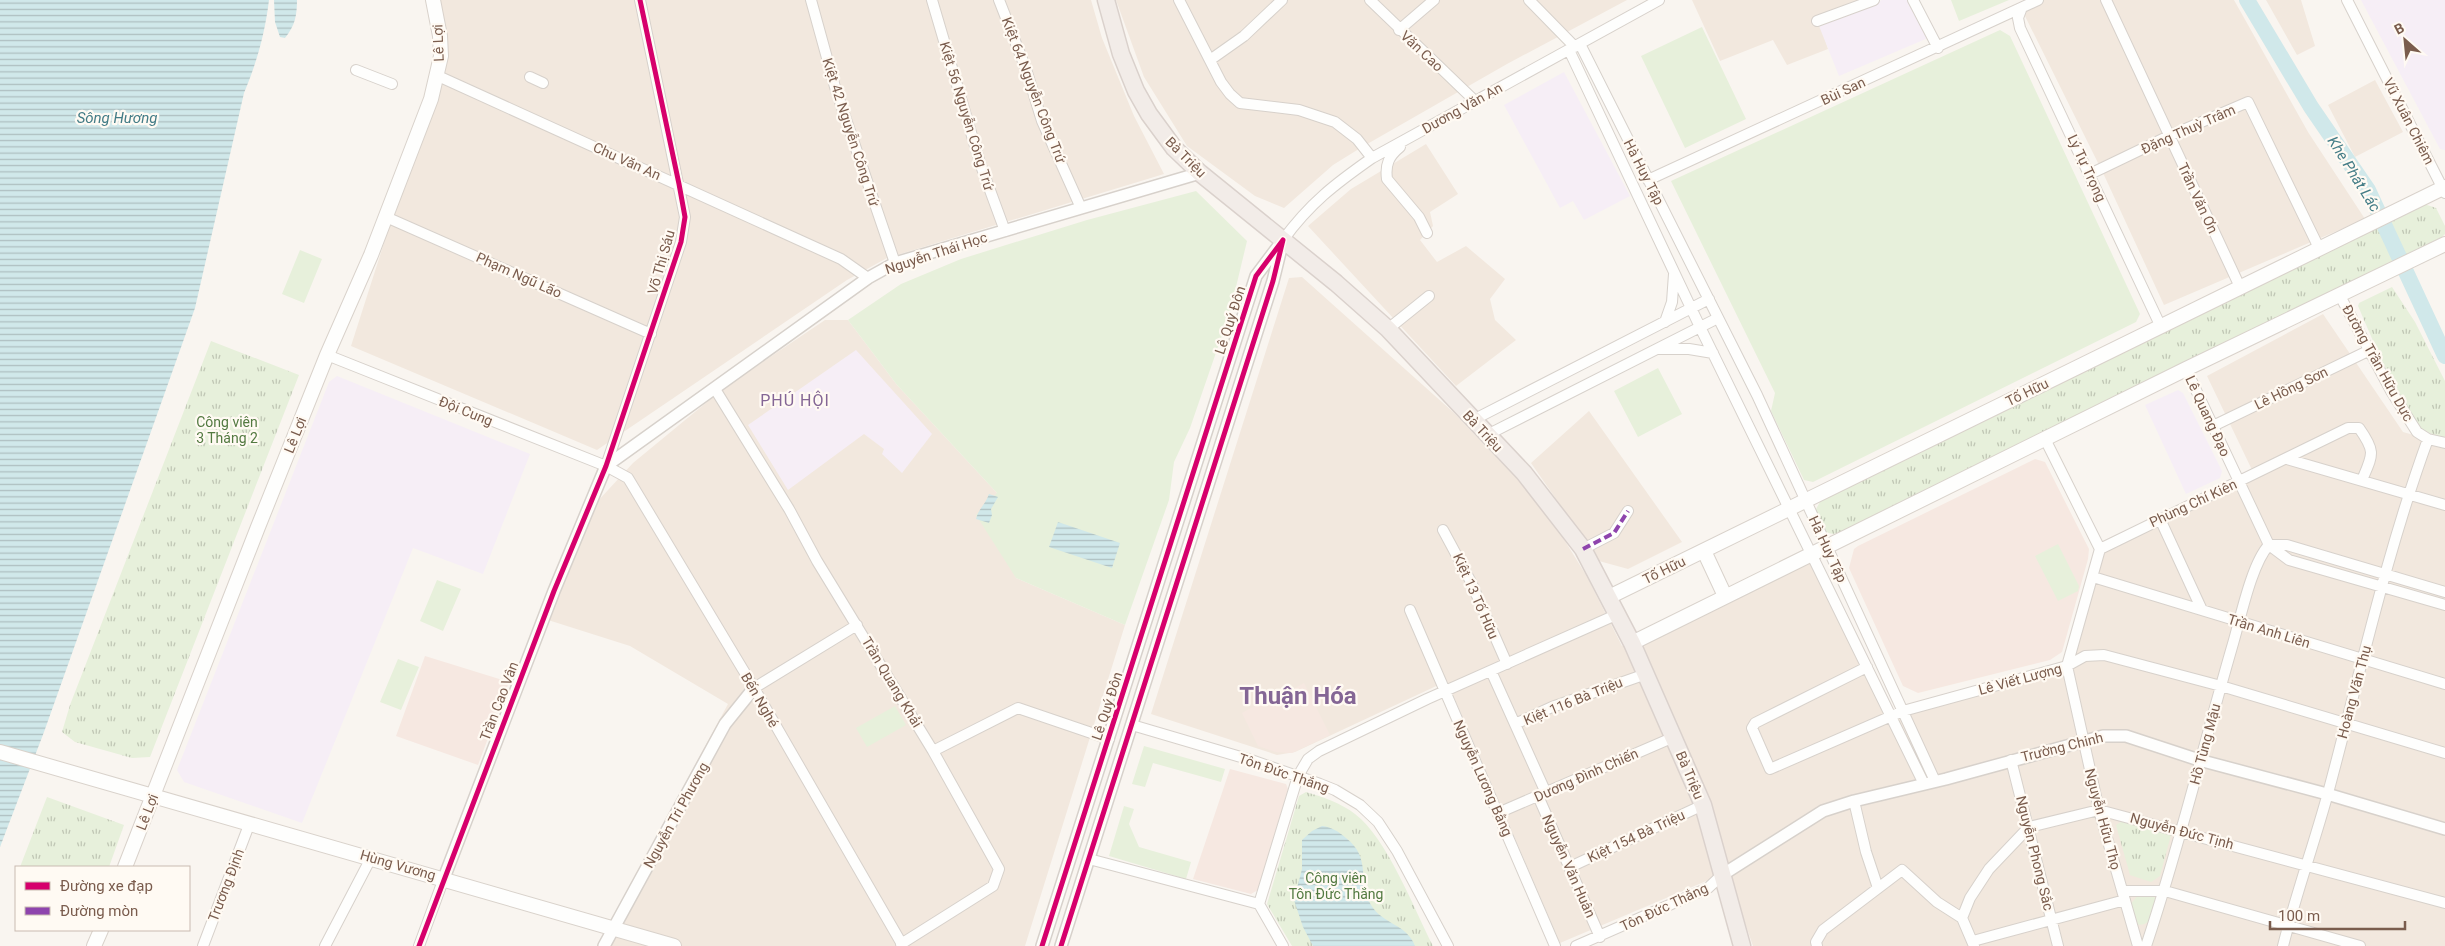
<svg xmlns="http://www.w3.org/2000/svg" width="2445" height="946" font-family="Roboto,sans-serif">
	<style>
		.residential { fill: #f2e8de }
		.commercial { fill: #f6e8e1 }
		.education { fill: #f6eef6 }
		.grass { fill: #e7f0db }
		.park { fill: url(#park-tufts) }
		.water { fill: url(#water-rules) }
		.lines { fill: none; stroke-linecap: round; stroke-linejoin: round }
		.river { stroke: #d0e8ea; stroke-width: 16 }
		.minor-casing { stroke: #d7d1cb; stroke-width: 12 }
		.tertiary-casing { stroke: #d7d1cb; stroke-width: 14 }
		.secondary-casing { stroke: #d9d2cb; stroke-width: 16 }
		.trunk-casing { stroke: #dad1cc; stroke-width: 19 }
		.minor { stroke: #fefefd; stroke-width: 10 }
		.tertiary { stroke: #fefefd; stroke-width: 11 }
		.secondary { stroke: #fefefd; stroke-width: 14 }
		.trunk { stroke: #f2ece8; stroke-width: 16 }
		.quiet { stroke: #8e44ad; stroke-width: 4; stroke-dasharray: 8 4; stroke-linecap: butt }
		.cycleway-casing { stroke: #fffaf3; stroke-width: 8 }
		.cycleway { stroke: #d6006c; stroke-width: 5 }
		.labels { text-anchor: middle; stroke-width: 4.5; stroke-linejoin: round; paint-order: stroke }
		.street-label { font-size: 14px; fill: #7a5c4d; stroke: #fffaf3 }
		.park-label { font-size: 14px; fill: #537a41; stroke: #fffaf3 }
		.water-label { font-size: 15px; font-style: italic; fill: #437c86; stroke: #fffaf3 }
		.quarter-label { font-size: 16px; letter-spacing: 1px; fill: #846695; stroke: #fffaf3 }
		.town-label { font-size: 24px; font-weight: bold; fill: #846695; stroke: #fffaf3 }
	</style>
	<defs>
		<pattern id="park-tufts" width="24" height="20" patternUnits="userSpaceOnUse" patternTransform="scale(1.25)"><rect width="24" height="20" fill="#e7f0db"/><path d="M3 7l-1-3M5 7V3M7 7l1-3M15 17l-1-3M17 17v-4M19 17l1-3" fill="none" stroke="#c0c6b4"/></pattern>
		<pattern id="water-rules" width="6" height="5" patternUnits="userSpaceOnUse" patternTransform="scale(1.25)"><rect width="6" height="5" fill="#d0e8ea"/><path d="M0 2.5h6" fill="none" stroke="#aebfc0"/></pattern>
	</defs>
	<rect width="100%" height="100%" fill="#f9f5f0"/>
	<path class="residential" d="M429,0H1091L1102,38L1134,116L1164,174L887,258L847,280L597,450L351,346L434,87L437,43Z
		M1116,0H1627L1507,64L1362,147L1333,165L1284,208L1255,196L1187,146L1144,77Z
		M1692,0H1876L1820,23L1828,49L1787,65L1773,40L1720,61Z
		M2044,0H2234L2308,132L2365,219L2164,305L2104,175L2023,12Z
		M2266,0H2301L2315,46L2297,55Z
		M2375,80L2403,132L2355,157L2328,105Z
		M1426,144L1458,194L1430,212L1433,226L1420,240L1437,262L1466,246L1505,279L1490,299L1495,320L1516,340L1456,386L1308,226L1351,189Z
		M1302,277L1453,412L1544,507L1586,575L1622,646L1810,554L1885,712L2065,664L2096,547L2253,472L2207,376L2323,314L2403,432L2445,444V946H1753L1729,877L1711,879L1560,943L1447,681L1295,752L1277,755L1151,714L1289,278Z
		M825,320H848L897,385L997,493L1016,578L1125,625L1025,946H597L728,704L630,646L548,620L596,503L633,463L724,388Z
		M1589,411L1682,542L1628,569L1599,561L1531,463Z"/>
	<path class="commercial" d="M2035,459L2045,462L2089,549L2088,559L2062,652L2050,660L1918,693L1903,686L1849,568L1854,549L1858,546Z
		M425,656L509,682L478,765L396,736Z
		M1304,683L1330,735L1292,753L1276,752L1258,746L1242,713L1284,690L1286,693Z
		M1230,769L1286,784L1288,789L1258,890L1251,894L1193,879Z"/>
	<path class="education" d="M1882,0H1911L1928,38L1839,76L1819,26Z
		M2361,0H2445V150L2440,149Z
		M1564,72L1630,196L1584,220L1573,201L1560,208L1504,105Z
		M856,350L932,434L902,473L882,454L884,449L864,434L788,490L748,425Z
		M337,376L530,454L483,574L413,548L302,823L184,782L177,770L329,382Z
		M2178,390L2183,393L2222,471L2220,478L2186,494L2145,405Z"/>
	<path class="grass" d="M1951,0H2009L1959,21Z
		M1702,27L1746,119L1685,148L1641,56Z
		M2000,30L2010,36L2140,314L2136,322L1813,482L1804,480L1771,411L1775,393L1671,181Z
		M1196,191L1247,241L1230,312L1190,428L1174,462L1169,500L1125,625L1016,578L976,515L997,493L897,385L848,320L901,284L961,259L1087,220Z
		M300,250L322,259L304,303L282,294Z
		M1658,368L1682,414L1638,437L1614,391Z
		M2058,544L2079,586L2078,591L2058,601L2035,556Z
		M437,580L461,589L443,631L420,621Z
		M398,659L419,667L401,710L380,702Z
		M895,706L906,725L867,747L856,728Z
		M1144,746L1225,769L1221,782L1153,763L1145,787L1132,784Z
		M1124,806L1134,809L1129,824L1139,847L1191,862L1186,879L1109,856Z
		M2138,895L2154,896L2156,900C2153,913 2152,928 2135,924L2130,905Z"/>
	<path class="park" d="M2424,204L2436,208L2445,226V234L2442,237L1840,532L1833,534L1824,532L1815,511L1821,500Z
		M2392,287L2415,322L2445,381V438C2438,435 2429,434 2423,430C2404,417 2369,331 2358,306L2359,303Z
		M211,341L299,375L150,757L132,758L75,742L62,732L70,705Z
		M1306,792C1323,797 1341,803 1355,814C1387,838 1414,909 1433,946H1292L1267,904L1299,796Z
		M47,797L124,825L109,867H20Z
		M2126,819L2166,829L2171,835L2160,876L2151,882L2130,875L2116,825Z"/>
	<path class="water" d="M0,0H269C265,33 257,62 244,93L195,308L44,732L0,847Z
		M274,0H297C297,15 295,26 285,38L280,37L275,22Z
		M989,494L998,497L991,509L992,515L989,523L976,519C979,508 985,505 989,494Z
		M1058,522L1120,543L1112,568L1049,547Z
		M1322,826C1332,827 1339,832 1346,838C1372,858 1357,881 1371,905C1382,924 1407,924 1415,946H1313L1303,927L1294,900L1302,869V840L1312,831Z"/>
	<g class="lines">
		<path class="river" d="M2247,0L2311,107L2368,190L2445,356"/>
		<defs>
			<path id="minor" d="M811,0L835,87L895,263
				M932,0L980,163L1005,231
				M999,0L1026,69L1042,121L1081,208
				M1179,0L1221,82L1230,94L1240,103L1299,110L1335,122L1357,139L1372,158
				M1370,0L1475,101
				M1529,0L1575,47
				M1913,0L1938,48
				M2106,0L2240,287
				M2347,0L2445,193
				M2021,10L2018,18L2020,28L2161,327
				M1817,21L1874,0
				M1399,30L1434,0
				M1580,44L1757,395L1935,781
				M1569,50L1700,327L1924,784
				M1210,60L1244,36L1282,0
				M356,70L392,84
				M438,76L841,259L868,278
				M530,77L543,83
				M1400,147C1389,156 1385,164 1387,179L1419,217L1427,233
				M2090,174L2169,136L2248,102L2319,248
				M1648,180L2038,0
				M386,217L651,334
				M1283,240C1310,203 1335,184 1372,158L1659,0
				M2339,294L2391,391L2417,432L2428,439L2445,443
				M1665,322L1672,302L1674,274
				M1388,329L1429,296
				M1657,349H1689L1713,353
				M327,355L606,466L628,478L754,688L903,946
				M2186,369L2269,545L2289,560L2445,605
				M715,389L789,509L817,561L933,751L999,869L993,886L901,944
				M1473,420L1709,299
				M2213,426L2370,350
				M1487,435L1718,318
				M2045,439L2100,549L2067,666L2099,810L2138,946
				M2287,459L2445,505
				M606,466L681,242L685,217L640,0
				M2160,519L2202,610
				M1443,530L1471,582L1507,664
				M2269,545H2287L2445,592
				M1583,549L1614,533L1628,511
				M2100,549L2348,428H2359C2376,452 2373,454 2362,480
				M2093,577L2445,684
				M1410,610L1555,946
				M1867,667L1755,723L1752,728L1770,769L1903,711L2067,666L2085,656L2104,655L2221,686L2445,753
				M1491,671L1546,793
				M754,688L857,625
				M1515,724L1552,707L1646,674
				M1132,725L1251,760L1320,784L1335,790L1360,805L1378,822L1397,851L1448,946
				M933,751L1018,708L1109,739
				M2011,760L2058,946
				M1538,796L1600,937
				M1854,801L1866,852L1878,888
				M1498,813L1674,737
				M1089,859L1259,904
				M1570,867L1703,805
				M2123,891H2165L2360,946
				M1962,918L1970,898L1989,869L2029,827L2099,810L2445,903
				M1973,941L2125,900
				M203,946L249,825
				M325,946L371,858
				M419,946L444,878
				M1283,946L1259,904L1298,776L1308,759L1319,751L1427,699L1618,614
				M1576,946L1708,888L1722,875
				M1817,946L1816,942L1823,930L1902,870L1937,902L1962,918L1974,946
				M2146,946C2179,848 2203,747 2232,647C2240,621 2251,564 2269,545
				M2283,946C2296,894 2314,844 2328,793C2360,674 2386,554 2428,439"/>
			<path id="tertiary" d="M1722,875L1823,811L1854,801L1946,779L2103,736H2126L2199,760L2327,794L2445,829
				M444,878L554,591L606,466L868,278L895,263L1200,173
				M604,946L725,724L754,688
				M1042,946L1256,276L1283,240L1273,281L1061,946"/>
			<path id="secondary" d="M1704,551L1725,596
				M1609,597L2445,187
				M1632,643L2186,369L2445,244
				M0,752L674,946
				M125,867L258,527L327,355L371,255L431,99L441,56L440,36L433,0
				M94,946L101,930"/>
			<path id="trunk" d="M1106,0L1121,54L1136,91L1149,114L1174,148L1200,173L1336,283L1388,329L1524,473L1583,549L1632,643L1703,805L1742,946"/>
		</defs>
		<use href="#minor" class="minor-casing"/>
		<use href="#tertiary" class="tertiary-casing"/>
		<use href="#secondary" class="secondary-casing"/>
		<use href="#trunk" class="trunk-casing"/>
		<use href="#minor" class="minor"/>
		<use href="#tertiary" class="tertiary"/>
		<use href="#secondary" class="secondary"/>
		<use href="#trunk" class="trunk"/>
		<path class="quiet" d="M1583,549L1614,533L1628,511"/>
		<defs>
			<path id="cycleway" d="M419,946L554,591L606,466L681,242L685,217L679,184L640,0
				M1042,946L1256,276L1283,240L1273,281L1061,946"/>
		</defs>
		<use href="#cycleway" class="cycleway-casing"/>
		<use href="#cycleway" class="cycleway"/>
	</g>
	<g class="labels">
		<g class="street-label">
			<text transform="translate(438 43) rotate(-92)" y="5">Lê Lợi</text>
			<text transform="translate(1422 51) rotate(43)" y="5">Văn Cao</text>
			<text transform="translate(1034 90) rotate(69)" y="5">Kiệt 64 Nguyễn Công Trứ</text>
			<text transform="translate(1843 91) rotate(-25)" y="5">Bùi San</text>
			<text transform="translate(1462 108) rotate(-29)" y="5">Dương Văn An</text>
			<text transform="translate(967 116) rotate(73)" y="5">Kiệt 56 Nguyễn Công Trứ</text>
			<text transform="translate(2409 121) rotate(63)" y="5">Vũ Xuân Chiêm</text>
			<text transform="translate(2188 129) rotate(-24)" y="5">Đặng Thuỳ Trâm</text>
			<text transform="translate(851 132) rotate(72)" y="5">Kiệt 42 Nguyễn Công Trứ</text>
			<text transform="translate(1186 157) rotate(45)" y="5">Bà Triệu</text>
			<text transform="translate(627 161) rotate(24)" y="5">Chu Văn An</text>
			<text transform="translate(2087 168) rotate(65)" y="5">Lý Tự Trọng</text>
			<text transform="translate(1644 172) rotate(63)" y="5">Hà Huy Tập</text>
			<text transform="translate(2198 198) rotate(65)" y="5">Trần Văn Ơn</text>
			<text transform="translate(936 253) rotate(-18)" y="5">Nguyễn Thái Học</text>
			<text transform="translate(661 262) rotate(-74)" y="5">Võ Thị Sáu</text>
			<text transform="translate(519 275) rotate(24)" y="5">Phạm Ngũ Lão</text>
			<text transform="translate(1230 320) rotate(-72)" y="5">Lê Quý Đôn</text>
			<text transform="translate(2378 363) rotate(61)" y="5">Đường Trần Hữu Dực</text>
			<text transform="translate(2291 388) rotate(-26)" y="5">Lê Hồng Sơn</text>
			<text transform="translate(2027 392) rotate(-26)" y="5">Tố Hữu</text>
			<text transform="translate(466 411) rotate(22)" y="5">Đội Cung</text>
			<text transform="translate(2208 416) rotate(65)" y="5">Lê Quang Đạo</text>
			<text transform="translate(1483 431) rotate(47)" y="5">Bà Triệu</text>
			<text transform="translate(295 435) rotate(-68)" y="5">Lê Lợi</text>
			<text transform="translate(2193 503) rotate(-25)" y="5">Phùng Chí Kiên</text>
			<text transform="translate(1828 549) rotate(65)" y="5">Hà Huy Tập</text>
			<text transform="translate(1664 570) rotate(-26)" y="5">Tố Hữu</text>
			<text transform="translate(1476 596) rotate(66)" y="5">Kiệt 13 Tố Hữu</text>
			<text transform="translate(2269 631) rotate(17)" y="5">Trần Anh Liên</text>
			<text transform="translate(2020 679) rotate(-15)" y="5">Lê Viết Lượng</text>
			<text transform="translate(892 682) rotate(59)" y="5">Trần Quang Khải</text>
			<text transform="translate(2354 692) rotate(-75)" y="5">Hoàng Văn Thụ</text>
			<text transform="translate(760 700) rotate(60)" y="5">Bến Nghé</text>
			<text transform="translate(499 701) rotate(-69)" y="5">Trần Cao Vân</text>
			<text transform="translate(1573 701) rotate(-22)" y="5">Kiệt 116 Bà Triệu</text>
			<text transform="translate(1107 706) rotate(-72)" y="5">Lê Quý Đôn</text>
			<text transform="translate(2205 744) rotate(-75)" y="5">Hồ Tùng Mậu</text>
			<text transform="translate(2062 747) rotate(-14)" y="5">Trường Chinh</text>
			<text transform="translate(1284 773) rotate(19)" y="5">Tôn Đức Thắng</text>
			<text transform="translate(1586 775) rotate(-24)" y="5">Dương Đình Chiến</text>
			<text transform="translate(1690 775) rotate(67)" y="5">Bà Triệu</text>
			<text transform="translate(1483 778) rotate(66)" y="5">Nguyễn Lương Bằng</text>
			<text transform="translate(147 812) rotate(-69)" y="5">Lê Lợi</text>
			<text transform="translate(676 815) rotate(-61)" y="5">Nguyễn Tri Phương</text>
			<text transform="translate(2103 819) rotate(75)" y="5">Nguyễn Hữu Thọ</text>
			<text transform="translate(2182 831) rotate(15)" y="5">Nguyễn Đức Tịnh</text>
			<text transform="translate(1636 836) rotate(-25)" y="5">Kiệt 154 Bà Triệu</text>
			<text transform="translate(2035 853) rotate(76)" y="5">Nguyễn Phong Sắc</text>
			<text transform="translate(398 865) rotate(16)" y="5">Hùng Vương</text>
			<text transform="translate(1569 866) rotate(66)" y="5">Nguyễn Văn Huân</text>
			<text transform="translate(226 885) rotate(-69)" y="5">Trương Định</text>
			<text transform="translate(1664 907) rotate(-25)" y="5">Tôn Đức Thắng</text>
		</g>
		<g class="park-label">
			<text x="227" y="427">Công viên<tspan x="227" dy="16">3 Tháng 2</tspan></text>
			<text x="1336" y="883">Công viên<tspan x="1336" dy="16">Tôn Đức Thắng</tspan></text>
		</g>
		<g class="water-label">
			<text x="117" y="123">Sông Hương</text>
			<text transform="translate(2354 174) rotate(58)" y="5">Khe Phát Lác</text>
		</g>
		<g class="quarter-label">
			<text x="795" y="406">PHÚ HỘI</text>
		</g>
		<g class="town-label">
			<text x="1298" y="704">Thuận Hóa</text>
		</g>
	</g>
	<rect x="15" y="866" width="175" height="65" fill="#fffaf3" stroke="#cabbb1"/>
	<rect x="25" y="882" width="25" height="8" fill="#d6006c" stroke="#cabbb1"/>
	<text x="60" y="891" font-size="15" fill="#7a5c4d">Đường xe đạp</text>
	<rect x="25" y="907" width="25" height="8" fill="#8e44ad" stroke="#cabbb1"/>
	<text x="60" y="916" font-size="15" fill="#7a5c4d">Đường mòn</text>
	<g transform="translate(2405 40) rotate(333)" stroke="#fffaf3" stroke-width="4" paint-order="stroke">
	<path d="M0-4L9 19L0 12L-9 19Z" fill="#7a5c4d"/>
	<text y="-8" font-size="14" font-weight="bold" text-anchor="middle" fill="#7a5c4d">B</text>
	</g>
	<path d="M2270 921v8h135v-8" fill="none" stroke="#7a5c4d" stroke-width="2.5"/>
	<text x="2278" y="921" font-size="15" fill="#7a5c4d" stroke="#fffaf3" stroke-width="4" paint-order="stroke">100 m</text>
</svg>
